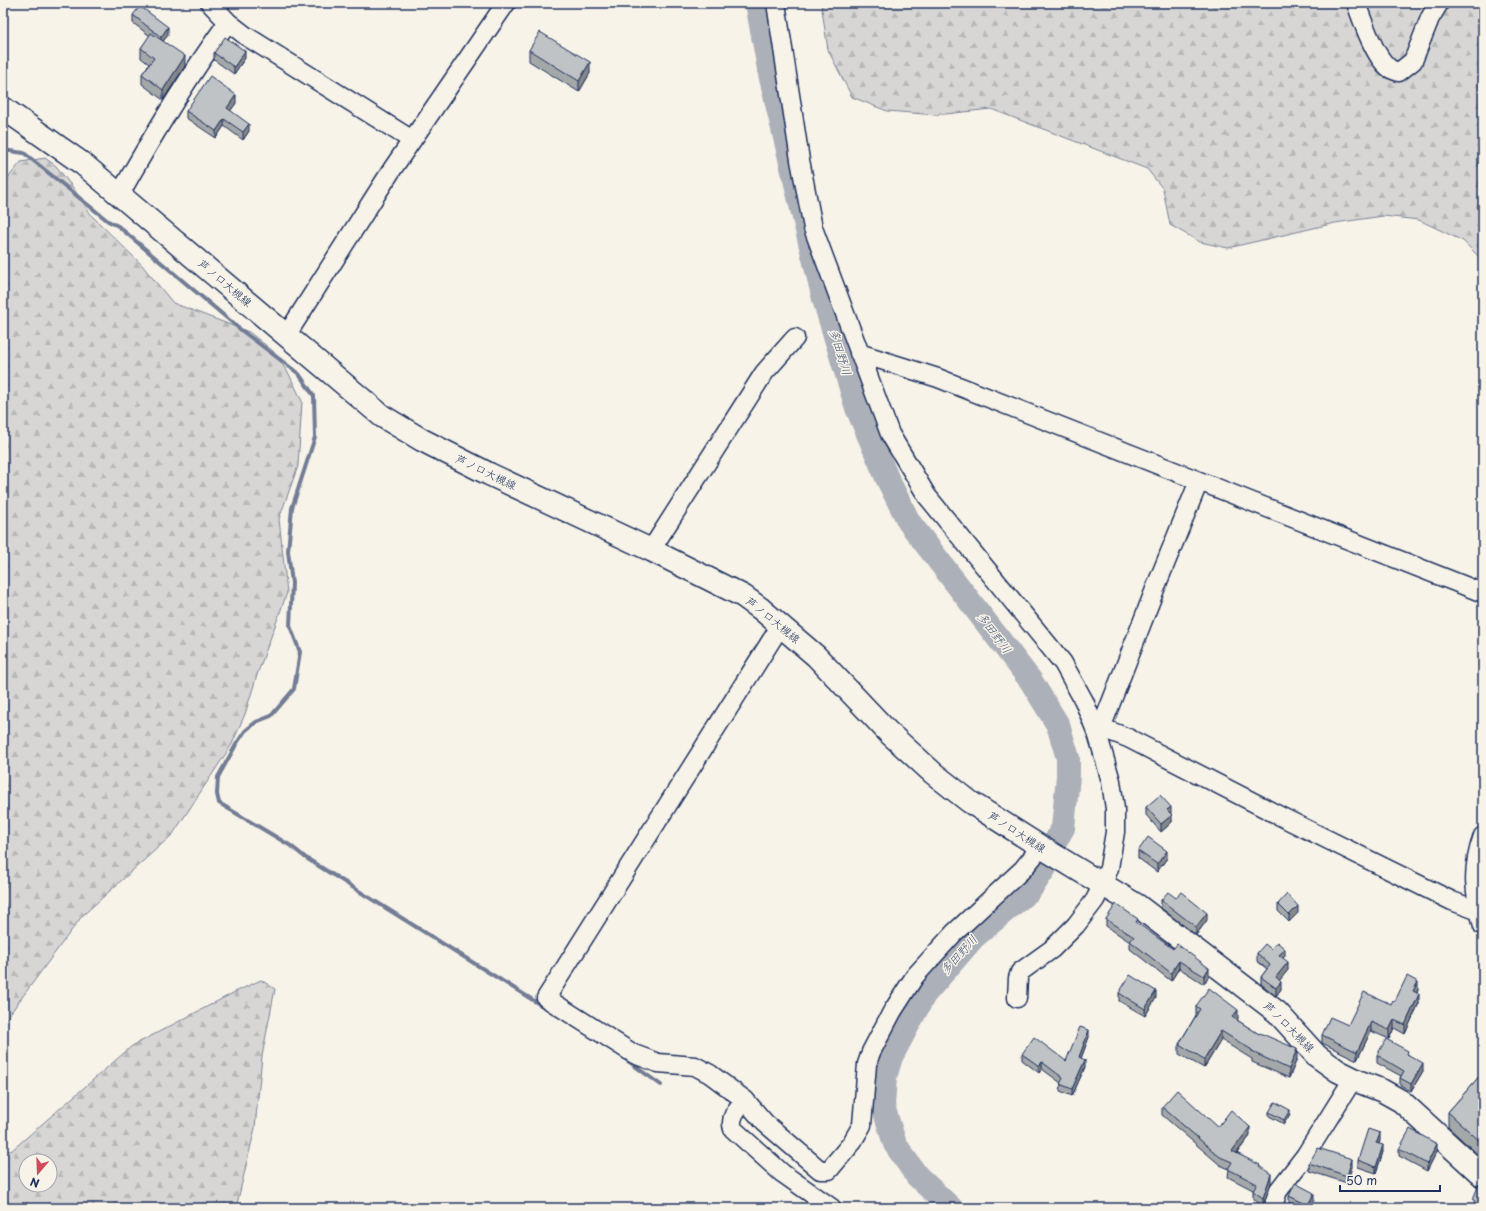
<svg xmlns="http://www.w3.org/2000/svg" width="1486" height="1211" font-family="'Playpen Sans','Klee One',sans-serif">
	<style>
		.forest { fill: url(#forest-firs); stroke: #798299; fill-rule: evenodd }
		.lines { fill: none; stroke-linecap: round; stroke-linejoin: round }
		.stream { stroke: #727c95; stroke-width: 4 }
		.river { stroke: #acb0b9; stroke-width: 24 }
		.minor-casing { stroke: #1b2f5e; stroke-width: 21 }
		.major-casing { stroke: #1b2f5e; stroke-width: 25 }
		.minor { stroke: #f7f3e8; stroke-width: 18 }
		.major { stroke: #f7f3e8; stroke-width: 22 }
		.wall { fill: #a5a8a9; stroke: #1b2f5e }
		.shaded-wall { fill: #86888a; stroke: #1b2f5e }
		.building { fill: #c0c3c5; stroke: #1b2f5e }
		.labels { text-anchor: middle; stroke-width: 3; stroke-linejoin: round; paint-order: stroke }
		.street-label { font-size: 11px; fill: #1b2f5e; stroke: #f7f3e8 }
		.water-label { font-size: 12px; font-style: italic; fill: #465679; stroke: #f7f3e8 }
	</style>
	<defs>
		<pattern id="forest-firs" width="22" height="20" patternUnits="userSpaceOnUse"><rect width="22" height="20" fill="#d7d6d4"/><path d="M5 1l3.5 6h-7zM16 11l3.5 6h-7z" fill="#b8b8b8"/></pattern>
	</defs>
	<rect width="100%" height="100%" fill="#f7f3e8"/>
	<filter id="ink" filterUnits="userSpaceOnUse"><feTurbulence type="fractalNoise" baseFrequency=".025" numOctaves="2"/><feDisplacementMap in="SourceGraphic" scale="8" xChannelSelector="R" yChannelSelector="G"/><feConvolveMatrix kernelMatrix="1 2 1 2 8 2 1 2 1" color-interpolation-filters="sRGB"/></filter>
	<g filter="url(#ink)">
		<path class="forest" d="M821,3H1483V261L1463,241L1419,220L1383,216L1335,223L1228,248L1200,242L1170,225L1163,189L1147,169L991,109L936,115L887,111L852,97L828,50Z
			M45,158L56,166L74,189L92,216L141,264L173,303L249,332L273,351L289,374L302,401L298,466L279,519L287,593L257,675L245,714L232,744L173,834L82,916L3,1023V184L21,162Z
			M261,980L275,989L262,1056L255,1128L236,1208H3V1150L11,1151L132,1046L235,992ZM26,1161H50V1185H26Z"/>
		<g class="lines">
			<path class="stream" d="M3,150L24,153L108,221L118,226L241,330L299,374L314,396L315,437L292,508L288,551L292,583L290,626L300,652L294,689L271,716L256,722L245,731L237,743L218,777L217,794L219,803L291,846L306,858L544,1007
				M625,1059L661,1085"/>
			<path class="river" d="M757,3L770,74L806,226L824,299L857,408L887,478L909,522L1031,681L1058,725L1068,758V776L1063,828L1052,847L1045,868L1030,890L974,937L924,995L891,1057L885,1077L883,1106L895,1144L917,1176L951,1208"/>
			<defs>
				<path id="minor" d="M210,3L228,22L246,36L412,140
					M776,3L800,160L813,228L890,434L927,496L1063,663L1084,701L1098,736L1111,781L1115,809V832L1109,868L1103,884L1095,900L1076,925L1052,949L1020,972L1018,978L1017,998
					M1356,3C1362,19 1374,56 1388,67C1391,70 1396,71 1399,72L1413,61L1430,18L1439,3
					M120,194C153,135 188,77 228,22
					M286,336L393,168L506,3
					M859,353L938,378L1483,593
					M651,550L764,373L795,338
					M781,625L546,998L634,1054L658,1063L695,1066L710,1074L745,1100L765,1123L820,1170H829L851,1144L862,1125L867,1064L871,1052L892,1012L915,976L954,933L1023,869L1041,847
					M1102,728L1128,738L1284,818L1452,901L1479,911
					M1098,736L1159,579L1199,481
					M1483,836C1471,869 1474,893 1483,926
					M745,1100C737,1109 729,1117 733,1129L782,1173L832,1208
					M1274,1208L1275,1200L1278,1191L1305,1156L1353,1079"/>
				<path id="major" d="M3,108L83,164L382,416L422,440L489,474L651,550L743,596L761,609L816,656L888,732L933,773L970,802L1041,847L1138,906L1277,1012L1317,1056L1338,1071L1360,1082L1383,1091L1401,1101L1483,1176"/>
			</defs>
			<use href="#minor" class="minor-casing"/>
			<use href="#major" class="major-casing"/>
			<use href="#minor" class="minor"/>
			<use href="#major" class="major"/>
		</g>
		<path class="wall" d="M133,15L168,35L163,41L185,66L163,100L142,84V74L149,64L141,58V48L150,36L133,23Z
			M529,50L590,73L579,92L529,61Z
			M214,53L245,58L234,74L214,60Z
			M236,103L230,111L249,131L243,140L224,126L216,138L186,118V111Z
			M1146,807L1171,814L1172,822L1161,832L1146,815Z
			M1138,851L1167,858L1157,872L1138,858Z
			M1176,898L1207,920L1196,935L1161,908V900Z
			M1278,904L1298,913L1289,922L1278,911Z
			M1106,919L1138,924L1209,976L1204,984L1179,968L1171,981L1130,949V942L1106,926Z
			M1271,949L1285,956L1283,958L1288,970L1279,980L1281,989L1276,996L1261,984V977L1267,969L1257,961V953Z
			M1418,990L1417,993L1419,1003L1405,1034L1394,1028L1389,1039L1371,1031L1357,1060L1322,1043V1035L1348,1025L1391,1004L1395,1001Z
			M1119,993L1156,998L1145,1016L1119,1001Z
			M1196,1006L1238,1019L1237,1020L1297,1059L1289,1078L1252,1062V1059L1221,1040L1204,1068L1179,1054V1044L1196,1015Z
			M1089,1037L1081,1058L1085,1067L1072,1096L1060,1091L1061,1083L1042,1069L1039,1073L1022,1060V1054L1066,1061Z
			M1408,1054L1423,1071L1411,1091L1400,1085V1078L1401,1076L1377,1063V1055Z
			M1483,1072V1159L1448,1127V1112Z
			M1162,1107L1218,1127L1250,1136L1237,1153L1260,1167L1271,1183L1263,1206L1253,1199V1190L1228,1177L1229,1169L1220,1165L1162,1115Z
			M1269,1112L1290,1114L1284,1124L1269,1116Z
			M1380,1140L1379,1143L1383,1152L1376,1173L1358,1167V1160Z
			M1399,1149L1437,1151L1427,1171L1399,1156Z
			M1309,1163L1352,1167L1347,1183L1309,1171Z
			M1289,1196L1314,1201L1310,1208H1299L1289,1203Z"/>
		<path class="shaded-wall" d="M168,27V35L161,44V37Z
			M245,51V58L234,74V67Z
			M185,56V66L163,100V90Z
			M590,62V73L579,92V81Z
			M236,95V103L227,116V108Z
			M224,119V126L216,138V131Z
			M249,124V131L243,140V132Z
			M1171,807V815L1167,810Z
			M1172,815V822L1161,832V824Z
			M1167,851V858L1157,872V864Z
			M1298,906V913L1289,922V915Z
			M1207,913V920L1196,935V927Z
			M1285,949V956L1279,962V955Z
			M1179,961V968L1171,981V973Z
			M1288,962V970L1276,985V977Z
			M1209,968V976L1204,984V976Z
			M1281,982V989L1276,996V988Z
			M1418,982V990L1413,1000V991Z
			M1156,991V998L1145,1016V1009Z
			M1419,994V1003L1405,1034V1025Z
			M1238,1010V1019L1232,1027V1017Z
			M1394,1020V1028L1389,1039V1030Z
			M1371,1022V1031L1357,1060V1052Z
			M1089,1030V1037L1079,1064V1057Z
			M1221,1031V1040L1204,1068V1059Z
			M1297,1049V1059L1289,1078V1069Z
			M1085,1060V1067L1072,1096V1089Z
			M1042,1062V1069L1039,1073V1066Z
			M1423,1063V1071L1411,1091V1084Z
			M1290,1110V1114L1284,1124V1120Z
			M1250,1127V1136L1232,1159V1151Z
			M1380,1133V1140L1376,1149V1143Z
			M1437,1144V1151L1427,1171V1164Z
			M1383,1145V1152L1376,1173V1167Z
			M1352,1159V1167L1347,1183V1176Z
			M1271,1174V1183L1263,1206V1198Z
			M1314,1193V1201L1310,1208H1308V1205Z"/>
		<path class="building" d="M140,6L168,27L161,37L133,15Z
			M540,32L590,62L579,81L529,50Z
			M151,33L185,56L163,90L142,74L154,58L141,48Z
			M225,37L245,51L234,67L214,53Z
			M210,76L236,95L227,108L249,124L243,132L224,119L216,131L186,111Z
			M1160,795L1171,807L1167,810L1172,815L1161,824L1146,807Z
			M1148,837L1167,851L1157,864L1138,851Z
			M1168,892L1176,898L1181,892L1207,913L1196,927L1161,900Z
			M1287,894L1298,906L1289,915L1278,904Z
			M1116,904L1138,919L1136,922L1173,949L1177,944L1209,968L1204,976L1179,961L1171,973L1130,941L1134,937L1106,919Z
			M1277,942L1285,949L1279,955L1288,962L1276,977L1281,982L1276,988L1261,977L1270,965L1257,953L1265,944L1271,949Z
			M1130,975L1156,991L1145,1009L1119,993Z
			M1407,976L1418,982L1413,991L1419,994L1405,1025L1394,1020L1389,1030L1371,1022L1357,1052L1322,1035L1330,1017L1348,1025L1364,992L1391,1004L1393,1000L1395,1001Z
			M1209,988L1238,1010L1232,1017L1259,1034L1260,1033L1297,1049L1289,1069L1252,1052V1050L1221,1031L1204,1059L1179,1044L1200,1009L1196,1006Z
			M1080,1027L1089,1030L1079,1057L1085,1060L1072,1089L1060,1084L1063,1078L1042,1062L1039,1066L1022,1054L1034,1037L1066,1061Z
			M1386,1039L1408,1051L1407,1054L1423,1063L1411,1084L1400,1078L1404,1071L1377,1055Z
			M1483,1072V1144L1448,1112Z
			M1177,1090L1218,1127L1231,1110L1250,1127L1232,1151L1260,1165L1259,1166L1271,1174L1263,1198L1253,1191L1257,1184L1228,1169L1232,1162L1220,1157L1162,1107Z
			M1275,1102L1290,1110L1284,1120L1269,1112Z
			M1368,1129L1380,1133L1376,1143L1383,1145L1376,1167L1358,1160Z
			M1410,1129L1437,1144L1427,1164L1399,1149Z
			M1318,1148L1352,1159L1347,1176L1309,1163Z
			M1295,1183L1314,1193L1308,1205L1289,1196Z
			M1479,1184L1483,1186V1208H1473L1475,1200L1473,1199Z"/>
	</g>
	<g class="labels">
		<g class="street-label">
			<text transform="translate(225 283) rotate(40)" y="4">芦ノ口大槻線</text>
			<text transform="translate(486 472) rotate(26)" y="4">芦ノ口大槻線</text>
			<text transform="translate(773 620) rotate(39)" y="4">芦ノ口大槻線</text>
			<text transform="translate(1017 832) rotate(33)" y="4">芦ノ口大槻線</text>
			<text transform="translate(1289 1027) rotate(45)" y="4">芦ノ口大槻線</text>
		</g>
		<g class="water-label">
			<text transform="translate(840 352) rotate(73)" y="4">多田野川</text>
			<text transform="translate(994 633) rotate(53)" y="4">多田野川</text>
			<text transform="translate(959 955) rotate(-48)" y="4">多田野川</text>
		</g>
	</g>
	<rect width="1486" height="1211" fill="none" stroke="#f7f3e8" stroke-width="16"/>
	<rect x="8" y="8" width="1470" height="1195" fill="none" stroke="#1b2f5e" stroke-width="1.5" filter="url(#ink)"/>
	<g transform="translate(38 1173) rotate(199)"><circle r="19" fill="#f7f3e8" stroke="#9fa5b1"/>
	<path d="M0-3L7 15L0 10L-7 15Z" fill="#d1495b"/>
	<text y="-6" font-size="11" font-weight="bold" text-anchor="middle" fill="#1b2f5e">N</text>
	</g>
	<path d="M1340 1185v6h100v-6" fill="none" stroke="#1b2f5e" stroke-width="2"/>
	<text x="1346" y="1185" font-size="12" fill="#1b2f5e" stroke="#f7f3e8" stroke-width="3" paint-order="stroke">50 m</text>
</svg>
